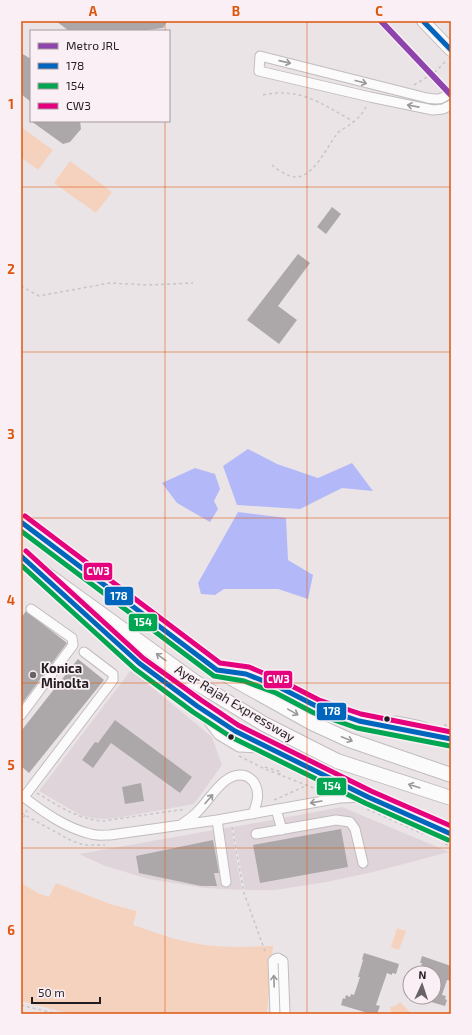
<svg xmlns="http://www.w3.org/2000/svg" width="472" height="1035" font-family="'Exo 2',sans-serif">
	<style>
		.built { fill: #e0d4db }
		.green { fill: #f5d2be }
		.water { fill: #b3b9f8 }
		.building { fill: #aca8a9 }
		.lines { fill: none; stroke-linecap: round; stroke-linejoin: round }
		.minor-casing { stroke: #c1bcbe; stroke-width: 11 }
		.major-casing { stroke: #c1bcbe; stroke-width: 14 }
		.highway-casing { stroke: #c1bcbe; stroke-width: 16 }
		.path { stroke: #c7c6c7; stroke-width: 1.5; stroke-dasharray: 3 3; stroke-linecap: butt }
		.minor { stroke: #fcfbfb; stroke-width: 9 }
		.major { stroke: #fcfbfb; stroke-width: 12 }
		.highway { stroke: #fcfbfb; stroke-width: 14 }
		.bus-1-casing { stroke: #faeff4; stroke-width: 8 }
		.bus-2-casing { stroke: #faeff4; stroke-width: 8 }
		.bus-3-casing { stroke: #faeff4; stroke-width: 8 }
		.bus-1 { stroke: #0065bd; stroke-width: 5 }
		.bus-2 { stroke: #00a651; stroke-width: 5 }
		.bus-3 { stroke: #e5007d; stroke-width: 5 }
		.metro-1-casing { stroke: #faeff4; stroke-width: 9 }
		.metro-1 { stroke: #8e44ad; stroke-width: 6 }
		.oneway { stroke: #9a9898 }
		.grid { fill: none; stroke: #de560d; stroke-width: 1; stroke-opacity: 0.55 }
		.poi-dot { fill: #686366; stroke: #faeff4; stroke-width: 1.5 }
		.bus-dot { fill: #221e20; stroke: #faeff4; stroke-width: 1.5 }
		.labels { text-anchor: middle; stroke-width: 3.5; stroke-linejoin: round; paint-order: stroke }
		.poi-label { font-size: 13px; font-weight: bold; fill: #221e20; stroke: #faeff4; text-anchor: start }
		.street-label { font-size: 13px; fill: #221e20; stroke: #faeff4 }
		.line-badge { stroke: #faeff4; stroke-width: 1.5 }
		.badge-label { font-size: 11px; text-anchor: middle; font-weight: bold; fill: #fff }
		.neatline { fill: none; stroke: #de560d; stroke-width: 1.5 }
		.grid-label { font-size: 13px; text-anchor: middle; font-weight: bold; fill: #de560d }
	</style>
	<rect width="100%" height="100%" fill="#eae4e7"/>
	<path class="built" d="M131,670L212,737L222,765L194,804L117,818L104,819L91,818L80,815L39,791Z
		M342,807L449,852L373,872L327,882L275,890H245L233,827Z
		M231,827L242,890L204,888L149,879L105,866L79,854Z"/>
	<path class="green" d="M21,127L53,150L38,170L21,157Z
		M70,161L112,192L96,213L54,183Z
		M21,883L38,893L49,897L56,883L110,904L137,911L133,925C155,932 176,941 199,944C223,948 248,947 273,946L267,1014H70L21,1001Z
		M397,928L406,931L399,950L391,947Z
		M400,1002L412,1014H395L391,1012L390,1007L395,1006Z"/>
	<path class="water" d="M248,449L277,464L318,478L352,463L373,491L342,488L300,509L237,505L223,466Z
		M195,468L215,474L220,489L214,501L218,509L210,522L177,503L162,483Z
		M238,512L286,518L288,560L313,575L308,599L278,589H224L215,595L201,594L198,583Z"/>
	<path class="building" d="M56,21H167L163,28L139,31H69Z
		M21,53L31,59V102L21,94Z
		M31,121H80L81,129L70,142L63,144Z
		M332,207L341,214L326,234L317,227Z
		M298,254L310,263L278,306L297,320L279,344L247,320Z
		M26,611L67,643L21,705V618Z
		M78,659L104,680L29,773L21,766V731Z
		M115,720L192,777L180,793L111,743L93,768L82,760L95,742L98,743Z
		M141,783L144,801L125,804L122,787Z
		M341,829L348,867L260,883L253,845Z
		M213,840L219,873H214L217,886H201L139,873L136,856Z
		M364,953L399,964L396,974L392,973V975L387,973L376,1005L380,1006L377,1014H371L341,1005L343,998L345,999L346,995L350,997L351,994L354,995L360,977H358L363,960L362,959Z
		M422,956L451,966V981L447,980L442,995L446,996L445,999L447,1000L445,1006L424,1000L425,997H434V973H428L429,971L421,967L422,963H420Z"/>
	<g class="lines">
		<defs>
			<path id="minor" d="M451,91C442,100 439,100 427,98L260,56L259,71L370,97L433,110L443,109L451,105
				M203,714L219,735L239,747L265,748
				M21,715L73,645L72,638L31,609
				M396,721L421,726L433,731
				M21,795C42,811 65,828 91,834C97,836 104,835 110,835L217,820L340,798L365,797
				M24,797L113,680V674L84,652
				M276,809L282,830
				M217,820L226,882
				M182,824C188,820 194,816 199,810C211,798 226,769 246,776C249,777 251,779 253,781C261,792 257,803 253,814
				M256,834L336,820L350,822L355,829L363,863
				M275,1014L273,961L275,959L278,958L283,961L285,1014"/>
			<path id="major" d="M423,21L451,50
				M368,797L451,834"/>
			<path id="highway" d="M21,522L217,670L228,676L312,723L349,740L451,775
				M21,556L195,682L264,724L337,761L451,798
				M74,603L139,663L197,706L235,731L368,797
				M223,670L246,674L279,687L316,706L359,721L451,739"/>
		</defs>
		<use href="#minor" class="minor-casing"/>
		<use href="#major" class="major-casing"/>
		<use href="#highway" class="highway-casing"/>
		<path class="path" d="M414,85L435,72L447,60
			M263,95C300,87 323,104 354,122
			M272,165C277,169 284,174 290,176C311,184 327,146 337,134C339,131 343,129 346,127C356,121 362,115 367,105
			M21,286L39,296L110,283L148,285L193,283
			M444,725L451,726
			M239,756L265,769L324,792
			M265,767L281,772L279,775
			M37,793C59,806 77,819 103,821L186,809
			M274,800L308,785
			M367,809L423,834
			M21,813L72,841L84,845H105
			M21,823L27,810
			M232,827L244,893L266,954
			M445,844L451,846
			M21,1005L57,1014"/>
		<use href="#minor" class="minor"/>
		<use href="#major" class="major"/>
		<use href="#highway" class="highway"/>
		<defs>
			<path id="bus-1" d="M423,21L451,50
				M21,522L217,670L246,674L279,687L316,706L359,721L451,739
				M21,556L139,663L197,706L235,731L368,797L451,834"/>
			<path id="bus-2" d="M21,531L214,676L244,681L276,693L314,713L357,728L450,746
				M21,565L135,669L193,712L231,737L365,803L448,840"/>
			<path id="bus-3" d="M25,516L220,663L249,667L282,681L319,700L361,714L451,732
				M26,551L143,658L201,700L238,725L371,791L451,826"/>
		</defs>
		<use href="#bus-1" class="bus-1-casing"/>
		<use href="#bus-2" class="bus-2-casing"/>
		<use href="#bus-3" class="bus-3-casing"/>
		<use href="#bus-1" class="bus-1"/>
		<use href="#bus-2" class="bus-2"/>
		<use href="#bus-3" class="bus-3"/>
		<defs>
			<path id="metro-1" d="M381,21L451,95"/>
		</defs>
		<use href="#metro-1" class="metro-1-casing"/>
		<use href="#metro-1" class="metro-1"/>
	</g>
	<defs><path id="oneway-shaft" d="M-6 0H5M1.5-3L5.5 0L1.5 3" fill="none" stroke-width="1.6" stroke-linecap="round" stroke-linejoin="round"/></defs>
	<g class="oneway">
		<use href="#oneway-shaft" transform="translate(285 62) rotate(13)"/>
		<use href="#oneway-shaft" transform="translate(361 82) rotate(15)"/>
		<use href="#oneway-shaft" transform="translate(413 106) rotate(-169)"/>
		<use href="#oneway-shaft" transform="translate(161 657) rotate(-144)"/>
		<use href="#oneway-shaft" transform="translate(293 712) rotate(29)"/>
		<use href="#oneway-shaft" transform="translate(347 739) rotate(22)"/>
		<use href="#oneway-shaft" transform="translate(414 786) rotate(-162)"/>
		<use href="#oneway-shaft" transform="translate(209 799) rotate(-49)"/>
		<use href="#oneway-shaft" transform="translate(316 802) rotate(170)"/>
		<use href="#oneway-shaft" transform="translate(274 981) rotate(-92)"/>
	</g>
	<path class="grid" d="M165,21V31M307,21V1014M165,121V1014M21,187H451M21,352H451M21,518H451M21,683H451M21,848H451"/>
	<circle class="poi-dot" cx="33" cy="675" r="4"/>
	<g class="bus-dot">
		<circle cx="387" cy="719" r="3.5"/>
		<circle cx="231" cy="737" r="3.5"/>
	</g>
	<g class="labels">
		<g class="poi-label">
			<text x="41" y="673">Konica<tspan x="41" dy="15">Minolta</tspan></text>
		</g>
		<g class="street-label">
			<text transform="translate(235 703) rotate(31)" y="5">Ayer Rajah Expressway</text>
		</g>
	</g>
	<g class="line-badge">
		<rect x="83" y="562" width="30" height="19" rx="4" fill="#e5007d"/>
		<rect x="104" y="586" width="30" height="20" rx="4" fill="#0065bd"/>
		<rect x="128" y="613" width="30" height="19" rx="4" fill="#00a651"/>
		<rect x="263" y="670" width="30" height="19" rx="4" fill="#e5007d"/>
		<rect x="316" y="702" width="31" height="19" rx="4" fill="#0065bd"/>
		<rect x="316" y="777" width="31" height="19" rx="4" fill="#00a651"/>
	</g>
	<g class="badge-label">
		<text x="98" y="575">CW3</text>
		<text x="119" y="600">178</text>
		<text x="143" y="626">154</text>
		<text x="278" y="683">CW3</text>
		<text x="332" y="715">178</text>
		<text x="332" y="790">154</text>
	</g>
	<rect width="472" height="1035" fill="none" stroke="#faeff4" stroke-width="44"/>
	<rect x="30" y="30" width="140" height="92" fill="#faeff4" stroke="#a49b9f"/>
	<rect x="38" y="43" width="20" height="6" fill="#8e44ad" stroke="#a49b9f"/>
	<text x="66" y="50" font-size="12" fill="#221e20">Metro JRL</text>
	<rect x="38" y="63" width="20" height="6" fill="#0065bd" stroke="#a49b9f"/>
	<text x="66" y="70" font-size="12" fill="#221e20">178</text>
	<rect x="38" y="83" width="20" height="6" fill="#00a651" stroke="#a49b9f"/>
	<text x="66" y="90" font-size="12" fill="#221e20">154</text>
	<rect x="38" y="103" width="20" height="6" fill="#e5007d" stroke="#a49b9f"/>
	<text x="66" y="110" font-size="12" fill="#221e20">CW3</text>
	<g transform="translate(422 985) rotate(3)"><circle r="19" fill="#faeff4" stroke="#a49b9f"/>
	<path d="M0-3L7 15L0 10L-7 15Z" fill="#686366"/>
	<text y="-6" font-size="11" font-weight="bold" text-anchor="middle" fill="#221e20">N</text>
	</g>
	<path d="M32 997v6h68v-6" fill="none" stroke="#221e20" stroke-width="2"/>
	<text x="38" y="997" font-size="12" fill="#221e20" stroke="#faeff4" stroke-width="3" paint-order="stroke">50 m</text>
	<rect x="22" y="22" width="428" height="991" class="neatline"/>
	<g class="grid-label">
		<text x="93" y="16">A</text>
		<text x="236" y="16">B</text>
		<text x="379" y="16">C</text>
		<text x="11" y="109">1</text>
		<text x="11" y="274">2</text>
		<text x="11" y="439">3</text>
		<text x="11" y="605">4</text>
		<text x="11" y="770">5</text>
		<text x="11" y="935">6</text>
	</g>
</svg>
